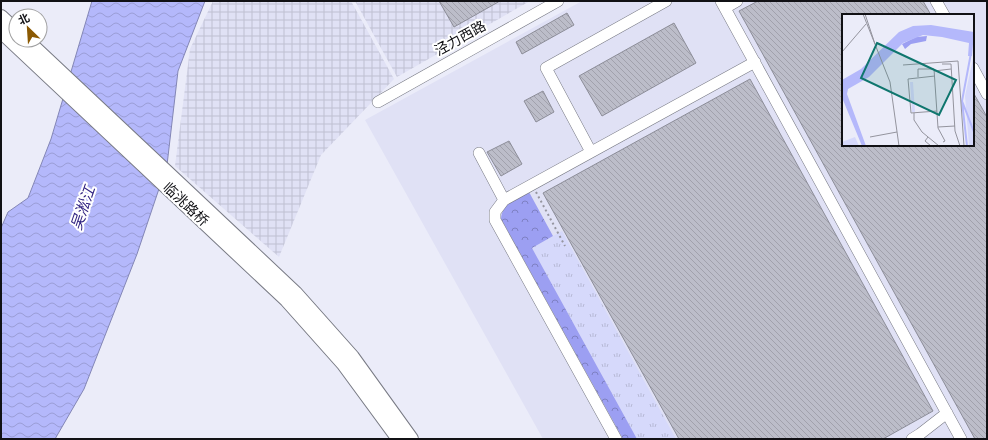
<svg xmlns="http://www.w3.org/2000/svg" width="988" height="440" font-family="'Varela Round','Noto Sans SC',sans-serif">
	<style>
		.built { fill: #e0e1f5; fill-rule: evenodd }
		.industrial { fill: url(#industrial-grid) }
		.grass { fill: url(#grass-tufts) }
		.forest { fill: url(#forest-crowns) }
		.water { fill: url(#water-waves); stroke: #8386b6 }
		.building { fill: url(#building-back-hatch); stroke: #8c8d98 }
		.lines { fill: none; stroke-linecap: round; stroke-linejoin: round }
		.minor-casing { stroke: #787a84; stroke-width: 12 }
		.major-casing { stroke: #787a84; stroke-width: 16 }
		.path { stroke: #9696a0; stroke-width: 2; stroke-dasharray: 2 3; stroke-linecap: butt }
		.minor { stroke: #fff; stroke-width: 11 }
		.major { stroke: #fff; stroke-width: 14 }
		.labels { text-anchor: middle; stroke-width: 4; stroke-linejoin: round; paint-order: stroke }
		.street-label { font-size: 14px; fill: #111115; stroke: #fff }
		.water-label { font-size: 15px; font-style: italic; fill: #302280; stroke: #fff }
		.inset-river { fill: none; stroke: #b4b8fb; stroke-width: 2 }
		.inset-road { fill: none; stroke: #94949e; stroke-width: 1 }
		.view { fill: #0f766e; fill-opacity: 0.15; stroke: #0f766e; stroke-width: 2 }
		.inset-edge { fill: none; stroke: #111115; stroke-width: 2 }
	</style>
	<defs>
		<pattern id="industrial-grid" width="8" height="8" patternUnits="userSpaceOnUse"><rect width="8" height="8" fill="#e0e1f5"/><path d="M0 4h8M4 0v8" fill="none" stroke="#bfc0d1"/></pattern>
		<pattern id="grass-tufts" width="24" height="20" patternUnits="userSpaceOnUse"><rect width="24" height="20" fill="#d6d9fb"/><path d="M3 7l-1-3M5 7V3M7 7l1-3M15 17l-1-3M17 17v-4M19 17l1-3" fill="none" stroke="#b7b9d6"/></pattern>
		<pattern id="forest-crowns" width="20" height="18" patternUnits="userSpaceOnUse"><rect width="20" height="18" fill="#9c9ff2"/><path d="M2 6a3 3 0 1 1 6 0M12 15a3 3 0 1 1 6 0" fill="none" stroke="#7e80c3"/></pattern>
		<pattern id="water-waves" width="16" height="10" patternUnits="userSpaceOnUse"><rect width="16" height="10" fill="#b4b8fb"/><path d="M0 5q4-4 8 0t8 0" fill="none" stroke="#9a9dd6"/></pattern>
		<pattern id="building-back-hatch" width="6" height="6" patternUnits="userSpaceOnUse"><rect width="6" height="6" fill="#bcbdc9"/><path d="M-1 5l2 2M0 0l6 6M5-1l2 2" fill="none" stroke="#a1a1ac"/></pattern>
	</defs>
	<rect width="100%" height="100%" fill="#ebecf9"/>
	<path class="built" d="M582,1H987V439H543L365,120ZM843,15H973V145H843Z"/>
	<path class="industrial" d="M213,1H351L394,79L321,155L279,257L175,166L190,49Z
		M355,1H530L397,77Z"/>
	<path class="grass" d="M562,231L676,439H637L532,248Z"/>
	<path class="forest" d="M529,192L553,236L532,248L637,439H623L501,219C502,203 516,199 529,192Z"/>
	<path class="water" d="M92,1H205L178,71L167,165L137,254L84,389L55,439H1V228L8,212L28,198L51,139Z"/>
	<path class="building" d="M439,1H500L454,27Z
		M758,1H923L931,15H843V145H973V92L987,117V439H975L739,11Z
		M567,13L574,25L522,54L516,42Z
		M674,23L696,63L602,116L579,76Z
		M750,79L933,411L883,439H679L543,193Z
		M543,91L554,112L536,122L524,101Z
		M509,141L522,164L501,176L487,152Z"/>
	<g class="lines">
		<defs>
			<path id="minor" d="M721,1L961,439
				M936,1L944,15
				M725,8L737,1
				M973,68L987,94
				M378,102L558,1
				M591,152L546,68L666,1
				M479,153L504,200
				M616,439L495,220V212L504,200L755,62
				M912,439L920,434L947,413"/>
			<path id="major" d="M1,17L16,31
				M1,31L287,300L344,364L399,439
				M26,40L295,293L352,357L411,439"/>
		</defs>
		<use href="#minor" class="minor-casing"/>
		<use href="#major" class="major-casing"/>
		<path class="path" d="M536,192L565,246"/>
		<use href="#minor" class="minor"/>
		<use href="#major" class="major"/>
	</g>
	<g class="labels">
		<g class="street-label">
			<text transform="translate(460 38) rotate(-29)" y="5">泾力西路</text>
			<text transform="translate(186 204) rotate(43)" y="5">临洮路桥</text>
		</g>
		<g class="water-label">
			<text transform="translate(83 208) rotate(-71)" y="5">吴淞江</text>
		</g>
	</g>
	<g transform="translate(842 14)">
		<rect width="132" height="132" fill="#ebecf9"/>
		<path d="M68,68H71L73,98H70Z" fill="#d6d9fb"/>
		<path d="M85,22L84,27L69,30L63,35L60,30L74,23Z" fill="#9c9ff2"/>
		<path d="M132,40V132H127L123,82ZM13,123L17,132H0V128Z" fill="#d6d9fb"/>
		<path d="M89,11L132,18L130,42H126L127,29L100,23L81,21L61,29L27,63L6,75L5,80L24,132H20L1,86L0,66L19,55L57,18L71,12Z" fill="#b4b8fb"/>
		<path class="inset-river" d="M120,87L132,118M125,132L120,87L129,39"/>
		<path class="inset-road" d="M21,0L48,68L57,132M23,0L33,30M0,38L24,10M100,50H109L113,117L118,132M61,51L116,47L122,132M92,57L109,55M93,62L66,65L69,99L95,97M76,63V55H92L96,114L103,127L101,128M72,99V106L80,118L97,132M96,113L113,112M28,123L55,118M86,123L83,127L89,132"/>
		<path class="view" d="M35,29L114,66L97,101L19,64Z"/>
		<rect width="132" height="132" class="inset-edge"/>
	</g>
	<rect width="988" height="440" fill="none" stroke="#111115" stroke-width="4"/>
	<g transform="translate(28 28) rotate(335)"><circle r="19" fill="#ffffff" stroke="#a0a0a1"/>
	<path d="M0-3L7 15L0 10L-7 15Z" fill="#8b5902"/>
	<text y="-6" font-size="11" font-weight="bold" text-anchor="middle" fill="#111115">北</text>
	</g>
</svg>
